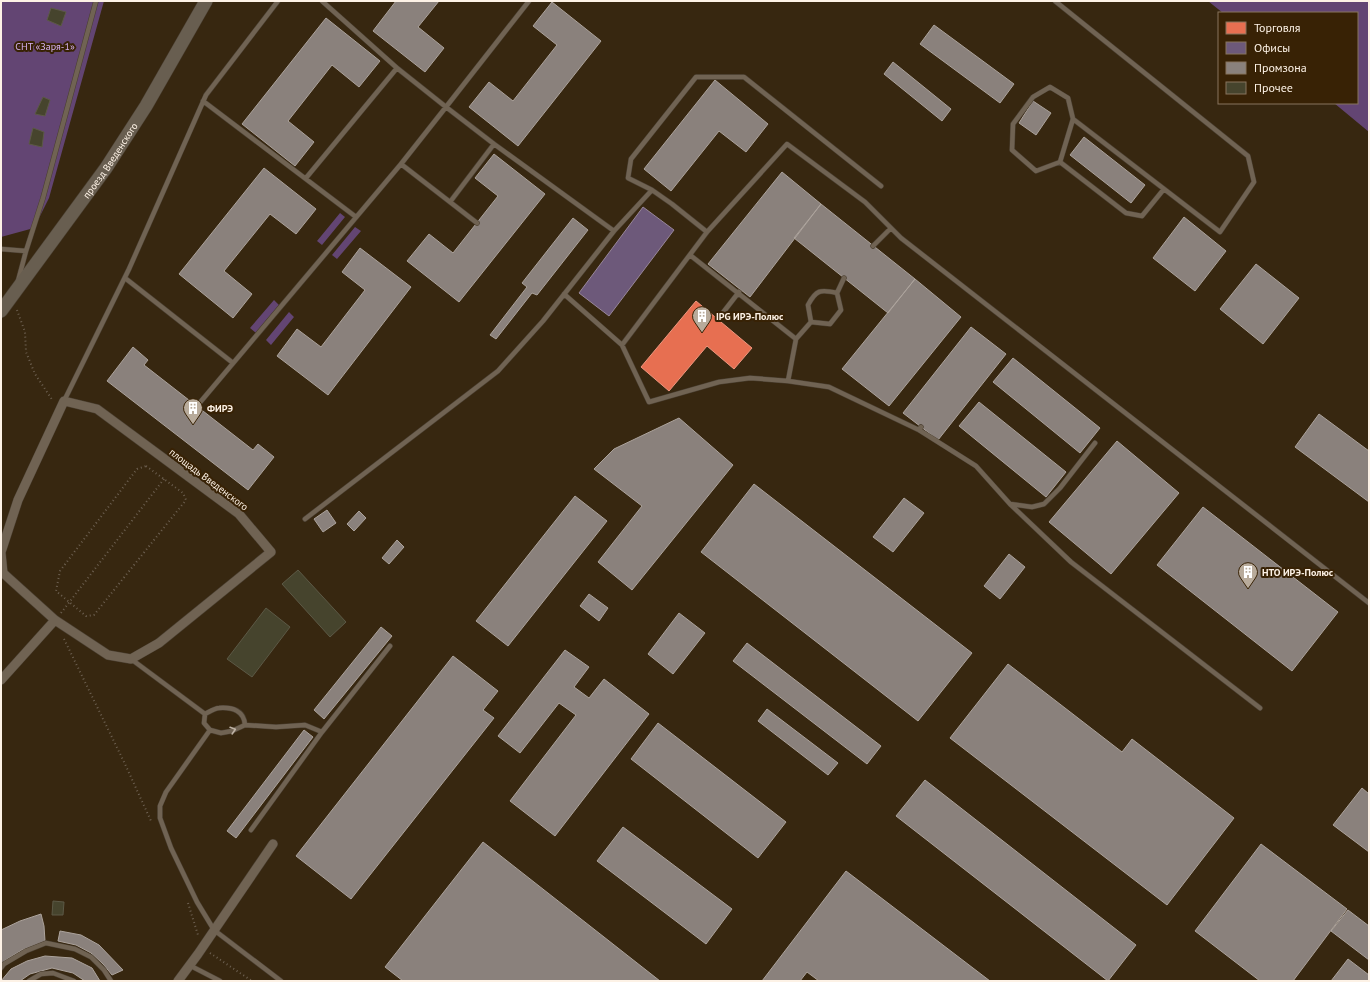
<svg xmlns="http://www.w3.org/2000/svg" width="1370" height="982" font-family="'PT Sans',sans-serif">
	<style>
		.green { fill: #634573 }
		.shops { fill: #e76f51; stroke: #ee967e }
		.offices { fill: #6d597a; stroke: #98879a }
		.industry { fill: #8a817c; stroke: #aca39c }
		.building { fill: #46442d; stroke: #5c5946 }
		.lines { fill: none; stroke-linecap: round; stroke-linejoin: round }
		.lane-casing { stroke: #4a3f31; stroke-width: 5.5 }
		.street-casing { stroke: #4a3f31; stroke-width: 10 }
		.secondary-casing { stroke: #4a3f31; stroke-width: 14 }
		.path { stroke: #6d6051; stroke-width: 2; stroke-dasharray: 1 3; stroke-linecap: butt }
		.lane { stroke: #706353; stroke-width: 4.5 }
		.street { stroke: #706353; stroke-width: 9 }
		.secondary { stroke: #685e50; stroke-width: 13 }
		.oneway { stroke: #beb2a4 }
		.labels { text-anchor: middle; stroke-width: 4; stroke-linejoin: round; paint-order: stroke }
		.park-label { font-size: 10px; fill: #d6b3f3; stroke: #382205 }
		.street-label { font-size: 10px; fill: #fdf2e6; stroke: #382205 }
		.poi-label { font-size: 10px; font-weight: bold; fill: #fdf2e6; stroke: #382205; text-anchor: start }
	</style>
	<rect width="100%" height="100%" fill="#372710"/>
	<path class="green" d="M1,1H104L49,198L34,228L1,237Z
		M1208,1H1369V132L1334,103H1357V13H1223Z
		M340,213L345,217L322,245L317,241Z
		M355,227L361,231L337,259L332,255Z
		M274,300L279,305L256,333L250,328Z
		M289,312L294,317L271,345L266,340Z"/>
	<path class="shops" d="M696,301L752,348L734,369L707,346L669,391L641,367Z"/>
	<path class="offices" d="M643,207L674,230L609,316L579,293Z"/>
	<path class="industry" d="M396,1H439L418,27L444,48L425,72L373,31Z
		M552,2L601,41L518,146L469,107L489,82L513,101L557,45L533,26Z
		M326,18L380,61L359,87L332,65L288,121L314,142L295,166L242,124Z
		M934,25L1014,84L1000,103L920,44Z
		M893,62L951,109L942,121L884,74Z
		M715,80L768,124L746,152L719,131L671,191L644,169Z
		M1033,101L1051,113L1036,135L1019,123Z
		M1084,137L1145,185L1131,203L1070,155Z
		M494,154L545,194L459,302L407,261L429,234L453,253L498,196L475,178Z
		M264,168L316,209L296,234L270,214L224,271L252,294L233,318L179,274Z
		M782,172L821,204L750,297L708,264Z
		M821,204L915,279L888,313L794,238Z
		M1184,217L1226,251L1195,291L1153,258Z
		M573,218L588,230L537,295L532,293L496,339L490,335L527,287L522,283Z
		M360,248L411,287L328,395L277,356L297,329L321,347L365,290L342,272Z
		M1256,264L1299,298L1263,344L1220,309Z
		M915,279L961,317L889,406L842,369Z
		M971,327L1006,354L938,440L903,413Z
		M133,347L148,360L144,365L253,450L258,444L274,457L248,490L107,381Z
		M1013,358L1100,428L1080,453L993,382Z
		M979,402L1066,472L1046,497L959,426Z
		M1319,414L1369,451V502L1295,447Z
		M679,418L733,465L632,590L598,562L642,506L594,469L614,449Z
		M1117,441L1179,493L1111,574L1049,522Z
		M754,484L972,653L918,721L701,552Z
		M575,496L607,521L508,646L476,621Z
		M904,498L924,513L893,552L873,537Z
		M1203,507L1338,612L1292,671L1157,565Z
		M327,510L336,523L323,532L314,519Z
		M359,511L366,518L354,531L347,524Z
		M397,540L404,547L389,564L382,558Z
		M1009,554L1025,567L1000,599L984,586Z
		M589,594L608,608L599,621L580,606Z
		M679,613L705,633L673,674L648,654Z
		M381,627L392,636L324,719L314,710Z
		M747,643L881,746L867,764L733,661Z
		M565,650L589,667L574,687L589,698L604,679L649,714L555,836L510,801L576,715L559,703L520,753L498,736Z
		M453,656L498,691L483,710L494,718L351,899L296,856Z
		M1008,664L1122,752L1132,739L1234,818L1167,905L950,738Z
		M767,709L838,763L828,775L758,721Z
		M658,723L786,822L758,858L631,759Z
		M304,730L313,737L236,838L227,831Z
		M925,780L1136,945L1108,981L896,816Z
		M1362,788L1369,794V852L1333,825Z
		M623,827L732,909L706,944L597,861Z
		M483,842L660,981H403L385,967Z
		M1261,844L1347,909L1293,981H1260L1195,931Z
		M846,871L990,981H819L807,972L800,981H762Z
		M1348,910L1369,926V960L1331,931Z
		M41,914L44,926L45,941L22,950L4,961L1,964V930L20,921Z
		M60,931L81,935L99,945L123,970L112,975L103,964L91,953L76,945L58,941Z
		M45,956L72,958L92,968L100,981H85L73,973L52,968L30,974L20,981H1L11,969L27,961Z
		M1348,959L1369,975V981H1331Z"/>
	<path class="building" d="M51,8L66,12L61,26L47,20Z
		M43,97L50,100L45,116L35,114Z
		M33,128L44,132L42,147L29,144Z
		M298,570L346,622L330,637L282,584Z
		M266,608L290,627L252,677L227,659Z
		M53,901L64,902L63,915H52Z"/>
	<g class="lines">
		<defs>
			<path id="lane" d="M322,1L397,68
				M1055,1L1248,156L1254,182L1220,232L1073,119L1068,98L1050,87L1033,97L1013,124L1012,150L1036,171L1060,162L1126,213L1142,216L1164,189
				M203,101L356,217
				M1060,162L1073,119
				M401,164L446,107L494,144
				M306,178L397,68L446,107L529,1
				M652,190L628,178L631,159L696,77H744L881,186
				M477,223L450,202L494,144L614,231L652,190L672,204L707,232
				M873,246L891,228
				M1,249L26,251L18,281
				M26,251L43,198L96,1
				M690,255L796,339
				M125,278L233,363
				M844,278L837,293L841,310L830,324L811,322L796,339L788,381L829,387L919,430L921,427
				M564,294L622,345L649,402L719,382L750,378L788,381
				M718,319L739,292
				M811,322L808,305C816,290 820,289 837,293
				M622,345L707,232L787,144L865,202L901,238L1369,603
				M64,401L129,269L206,95L278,1
				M197,406L401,164L450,202
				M919,430L976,466L1010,504L1032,507L1044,504L1060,488L1095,443
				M1010,504L1071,562L1260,708
				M305,519L498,371L543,321L614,231
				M131,659L205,714
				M205,714L204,723L210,730L221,733L232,731L245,725L276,727L305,725L322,732L390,646
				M205,714C209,712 215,708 219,708C233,707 244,711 245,725
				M210,730L166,792L160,806V818L171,848L197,902L214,930L281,981
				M251,830L322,732
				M189,965L220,981
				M1,968L4,964L26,951L46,943L75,949L91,957L104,970L111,981
				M29,981L41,974L53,973L74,981"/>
			<path id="street" d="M1,552L18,500L64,401L97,409L239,514L271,552L159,643L131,659L108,655L55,620L3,573L1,553
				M1,680L55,620
				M178,981L198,954L273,844"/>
			<g id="secondary">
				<path id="s1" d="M1,311L106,168L146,106L206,1"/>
			</g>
		</defs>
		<use href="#lane" class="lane-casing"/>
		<use href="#street" class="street-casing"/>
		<use href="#secondary" class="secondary-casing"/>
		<path class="path" d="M17,310L25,332L26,352L35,374L53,401
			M146,466L183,493L186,500L94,615L86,616L56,591L60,571L137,469Z
			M61,613L164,479
			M64,639L125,764L151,821
			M188,903L198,935
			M210,953L252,981"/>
		<use href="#lane" class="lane"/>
		<use href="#street" class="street"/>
		<use href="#secondary" class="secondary"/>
	</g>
	<defs><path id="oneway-chevron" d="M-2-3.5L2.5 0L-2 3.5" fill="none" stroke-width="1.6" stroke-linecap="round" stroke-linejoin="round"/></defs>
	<use class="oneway" href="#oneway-chevron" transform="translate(233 730) rotate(-17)"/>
	<defs>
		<symbol id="building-pin" viewBox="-11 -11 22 30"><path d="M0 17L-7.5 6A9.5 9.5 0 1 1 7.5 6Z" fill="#b8ab9b" stroke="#382205"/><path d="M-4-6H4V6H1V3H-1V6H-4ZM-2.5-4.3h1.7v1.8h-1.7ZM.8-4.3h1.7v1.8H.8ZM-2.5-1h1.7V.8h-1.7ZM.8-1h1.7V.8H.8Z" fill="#fff"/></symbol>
	</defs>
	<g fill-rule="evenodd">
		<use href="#building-pin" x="691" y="305" width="22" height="30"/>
		<use href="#building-pin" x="182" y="397" width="22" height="30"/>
		<use href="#building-pin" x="1237" y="561" width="22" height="30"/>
	</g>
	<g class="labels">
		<g class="park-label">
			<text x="45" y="50">СНТ «Заря-1»</text>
		</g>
		<g class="street-label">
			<text dy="4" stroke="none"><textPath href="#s1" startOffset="186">проезд Введенского</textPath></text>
			<text transform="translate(209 479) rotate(37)" y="4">площадь Введенского</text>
		</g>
		<g class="poi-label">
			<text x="716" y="320">IPG ИРЭ-Полюс</text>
			<text x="207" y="412">ФИРЭ</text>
			<text x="1262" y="576">НТО ИРЭ-Полюс</text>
		</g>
	</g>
	<rect width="1370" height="982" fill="none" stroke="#fdf2e6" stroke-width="4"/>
	<rect x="1218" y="12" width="140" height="92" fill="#382205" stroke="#87755f"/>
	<rect x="1226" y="22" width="20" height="12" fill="#e76f51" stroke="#87755f"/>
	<text x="1254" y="32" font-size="12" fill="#fdf2e6">Торговля</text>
	<rect x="1226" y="42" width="20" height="12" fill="#6d597a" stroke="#87755f"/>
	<text x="1254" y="52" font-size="12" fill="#fdf2e6">Офисы</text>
	<rect x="1226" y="62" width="20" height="12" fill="#8a817c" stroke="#87755f"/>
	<text x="1254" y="72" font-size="12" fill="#fdf2e6">Промзона</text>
	<rect x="1226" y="82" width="20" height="12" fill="#46442d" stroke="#87755f"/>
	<text x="1254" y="92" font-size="12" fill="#fdf2e6">Прочее</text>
</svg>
